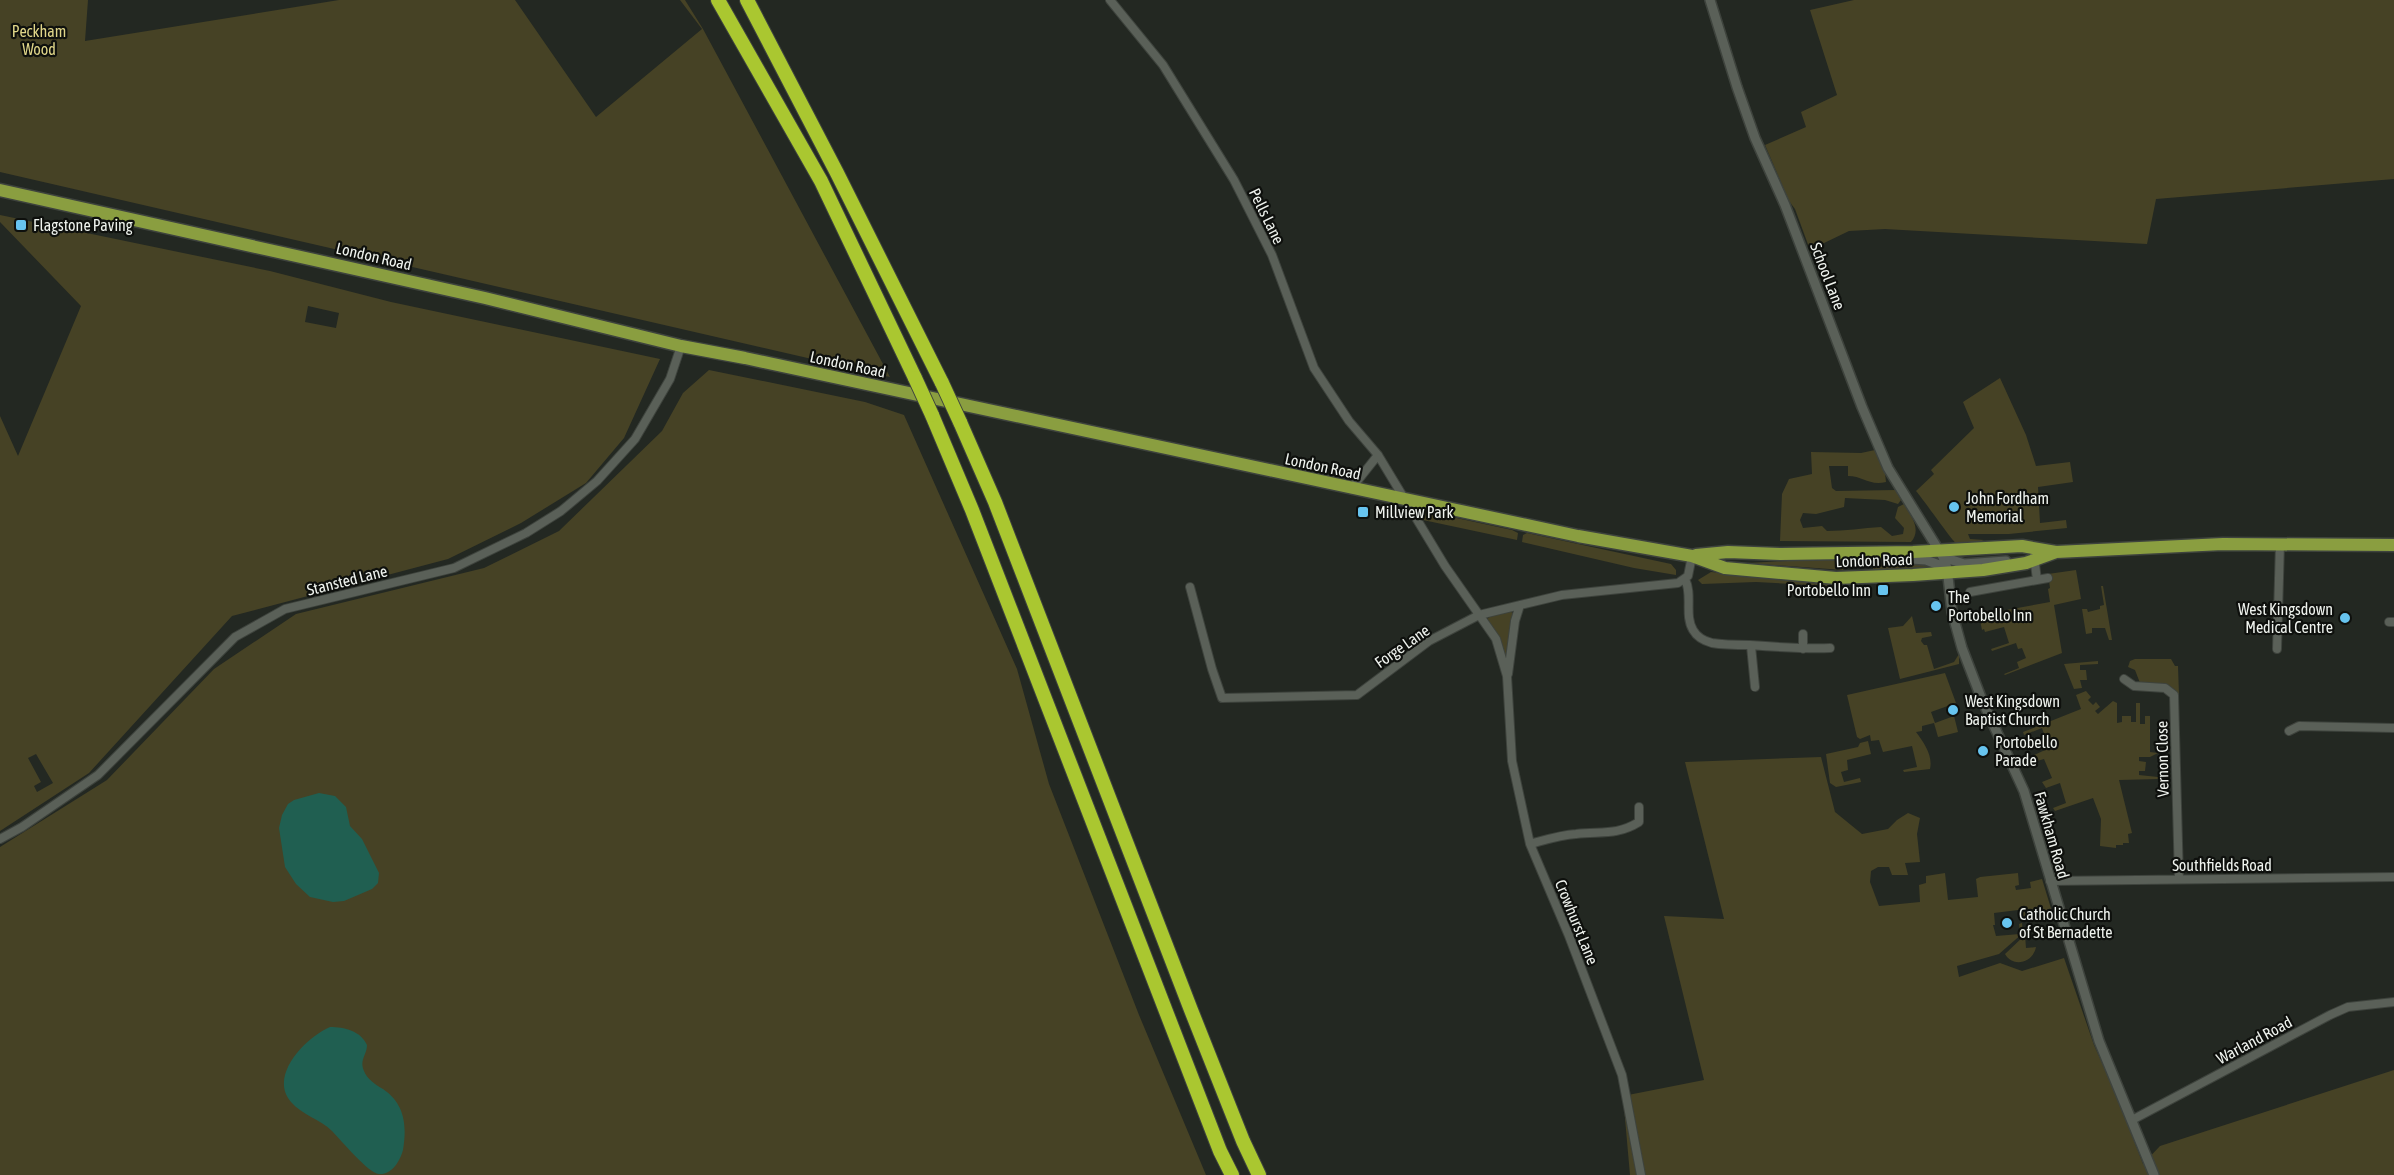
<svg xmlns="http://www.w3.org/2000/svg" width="2394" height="1175" font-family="'Asap Condensed',sans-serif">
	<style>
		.green { fill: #464225; fill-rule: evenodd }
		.water { fill: #205f51 }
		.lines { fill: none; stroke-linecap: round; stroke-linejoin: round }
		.minor-casing { stroke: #3e433d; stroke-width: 10 }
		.tertiary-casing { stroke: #3e433d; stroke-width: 12 }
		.primary-casing { stroke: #3e433d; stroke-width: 15 }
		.motorway-casing { stroke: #3e433d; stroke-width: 16 }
		.minor { stroke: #5a6058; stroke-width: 8 }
		.tertiary { stroke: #5a6058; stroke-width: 9 }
		.primary { stroke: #8a9e40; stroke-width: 12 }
		.motorway { stroke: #aac730; stroke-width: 14 }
		.motorway-bridge-casing { stroke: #3e433d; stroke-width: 16; stroke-linecap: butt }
		.motorway-bridge { stroke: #aac730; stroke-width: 14 }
		.poi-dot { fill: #67c4ef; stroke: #0e100d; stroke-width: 2 }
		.labels { text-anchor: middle; stroke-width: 4.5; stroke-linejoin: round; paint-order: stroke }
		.park-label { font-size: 16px; fill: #e0d689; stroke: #0e100d }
		.street-label { font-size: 16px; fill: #eff3ee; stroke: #0e100d }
		.poi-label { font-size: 16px; fill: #eff3ee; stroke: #0e100d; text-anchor: start }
	</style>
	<rect width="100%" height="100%" fill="#232822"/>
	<path class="green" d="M0,0H88L85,41L339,0H515L596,117L702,29L680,0H685L703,29L890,377L0,172Z
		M1854,0H2394V179L2156,199L2147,244L1885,229L1849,231L1822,244V251L1813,258L1795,209L1789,201L1765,145L1806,127L1801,112L1837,95L1810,10Z
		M0,215L270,271L391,302L660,359L624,438L586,483L521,523L448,559L232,616L89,773L0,831V416L18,456L81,306L0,222ZM308,306L339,313L336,328L305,322ZM36,754L53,783L37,792L34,786L41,782L28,758Z
		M709,370L865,402L904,415L1017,669L1049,784L1139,1015L1206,1175H0V847L107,780L214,669L296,614L484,568L559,531L662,431L683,393Z
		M2000,378L2026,435L2036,466L2070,462L2073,482L2038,487L2040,523L2066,520L2067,528L2009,534H1968L1970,539L1984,540C1975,544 1966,547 1956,543C1953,542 1923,499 1916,491L1934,474L1931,470L1974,428L1963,402Z
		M1875,450L1885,473L1886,482C1869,486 1863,476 1848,476V466H1829L1832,488L1836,491L1896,490L1901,500L1898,504L1885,500L1845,498L1844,507L1816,514L1803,513L1800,520L1803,528L1822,526L1827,531C1845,531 1863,528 1881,527L1892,536L1903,534L1904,528L1895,518L1898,507L1904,504C1911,516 1922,529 1911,542L1780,541L1782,494L1789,479L1812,474L1811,452L1861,453Z
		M1424,511L1512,530L1518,533L1517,540L1423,520L1420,514Z
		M1527,533L1671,564L1676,570V575L1634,568L1522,542L1523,535Z
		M1847,558L1843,570L1747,563Z
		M1873,558L1928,565L1925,569L1873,572Z
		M2076,570L2081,599L2054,605L2062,653L2005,675L2004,674L2019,668L2017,662L2026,658L2022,648L2018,649L2016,643L1992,651L1991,649L2009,643L2004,627L1985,632L1984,629L1982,630L1979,615L2050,602L2048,589L2050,588L2048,574Z
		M1711,572L1841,584L1845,587L1756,582L1702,584L1698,580Z
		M2101,586H2103L2112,640H2109L2105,628H2092V633L2086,634L2082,609H2087L2088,612L2100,609V606L2104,605Z
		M1510,611L1514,614L1506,658L1487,619L1491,616Z
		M1912,616L1916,633L1931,632L1932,636L1922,638L1921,641L1924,645H1927L1934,669L1954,662L1959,654V664L1900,679L1888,628L1903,626Z
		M2135,659H2171L2175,666H2178L2179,695L2168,686L2140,683L2135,670L2128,667L2130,661Z
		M2098,661V664L2080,665V670H2086L2087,680H2080L2082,688L2074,689L2064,664Z
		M1945,673L1956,703L1931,712L1935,723L1954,716L1958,732L1938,737L1934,723L1922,726V731L1916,732C1924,743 1933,755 1930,769L1904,772L1903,770L1917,767L1912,746L1883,752L1879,740L1871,741L1870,735L1860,739L1857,737L1847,695Z
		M2086,691L2091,697L2088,700L2093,705L2096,702L2100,707L2095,711L2098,714L2113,701L2117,703V723L2122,722V716H2131V722H2136V703H2140V724H2145V716H2150V752L2158,753L2150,757H2139V761L2146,762L2145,771H2139V775L2158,777L2159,779L2119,780L2132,833L2128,834L2129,843H2123V845H2116V848L2100,846L2101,819L2093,798L2055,811L2053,808L2066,803L2060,783L2046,788L2042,782L2052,778L2044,759L2034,762L2032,756L2045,750L2044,745L2048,742L2046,739H2039L2045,737L2042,728L2024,735L2023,732L2081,709L2076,695Z
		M1868,741L1871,754L1847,760L1848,770L1841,772L1844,782L1860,778L1861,782L1836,787L1830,783L1826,754L1858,747L1860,743Z
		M1821,757L1835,812L1862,834L1888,829L1897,820L1908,813L1920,818L1917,834L1920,862L1905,863L1908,875H1892L1889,867H1878L1871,871L1870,882L1879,906L1920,902L1919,885L1926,883V876L1945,873L1948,900L1978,897L1976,879L1980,877L2018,873L2019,885L2015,886L2016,890L2031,888L2030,882L2042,879L2053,915L2023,920L2018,910L1994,913L1995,925H1993L1996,936L2020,934L2019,924L2022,923L2023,933L1999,954L1957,966L1959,977L2000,963L2022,971L2064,958L2094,1045L2116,1094L2143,1164L2160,1146L2394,1070V1175H1630L1623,1096L1704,1080L1664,916L1724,919L1685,762Z
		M2025,935L2026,948L2036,947C2033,963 2013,968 2005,954Z"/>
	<path class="water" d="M319,793L335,796L346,807L350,826L362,839L379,873L378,883L372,889L344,901L333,902L310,897L296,884L285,867L279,828L282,815L288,804L294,800Z
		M330,1027C344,1027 361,1031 367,1045C367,1055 359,1060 364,1071C367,1079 376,1085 383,1089C405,1104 407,1126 403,1150C400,1161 392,1175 379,1174C368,1173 341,1140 332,1131C320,1119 302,1115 291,1102C268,1076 306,1037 330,1027Z"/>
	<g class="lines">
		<defs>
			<path id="minor" d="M1110,0L1163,65L1234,180L1272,255L1314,368L1349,421L1378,455L1445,566L1496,639L1507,676L1512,761L1530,844L1569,936L1622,1075L1641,1175
				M1351,489L1378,455
				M2034,556L2037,580
				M1685,579C1693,595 1684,615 1693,630C1697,637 1704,641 1712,643C1724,645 1737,645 1750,645C1776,647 1803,649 1830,648
				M1190,587L1212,669L1222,698L1357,695L1429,641L1479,615L1562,595L1678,583L1688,576L1692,556
				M1970,592L2048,578
				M2389,622H2394
				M1803,634V649
				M1751,646L1755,687
				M2277,649L2280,543
				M1508,674L1515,621L1520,605
				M2124,679L2134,686L2165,688L2174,695L2179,879
				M2289,731L2299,726L2394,728
				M0,839L22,827L98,775L235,637L285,609L454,568L526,533L561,511L597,481L635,439L670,379L681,346
				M1530,844C1545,840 1560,835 1576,834C1601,831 1616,836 1639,822V807
				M2050,881L2394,877
				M2132,1120L2330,1015L2348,1007L2394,1002"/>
			<path id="tertiary" d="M1710,0L1737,87L1755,138L1785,205L1862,407L1888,468L1943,557L1947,568L1952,612L1962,648L1982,700L2024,791L2099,1041L2154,1175
				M1881,557L1926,560L1947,568
				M1943,557L1964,564L2006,561"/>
			<path id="primary" d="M0,190L485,298L681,346L745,358L1578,536L1692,556L1725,568L1836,578L1913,575L1983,570L2026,563L2056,552
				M1696,555L1728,552L1781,554L1913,552L2022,546L2056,552L2223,544L2394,545"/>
			<path id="motorway" d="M718,0L821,181L915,378
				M747,0L837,173L942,383
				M932,415L972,510L1220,1151L1232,1175
				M960,422L995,502L1191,1010L1243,1141L1259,1175"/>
		</defs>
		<use href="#minor" class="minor-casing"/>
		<use href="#tertiary" class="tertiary-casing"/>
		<use href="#primary" class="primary-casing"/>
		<use href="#motorway" class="motorway-casing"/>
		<use href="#minor" class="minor"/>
		<use href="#tertiary" class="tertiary"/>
		<use href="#primary" class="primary"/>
		<use href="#motorway" class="motorway"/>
		<defs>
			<path id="motorway-bridge" d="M915,378L932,415
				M942,383L960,422"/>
		</defs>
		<use href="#motorway-bridge" class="motorway-bridge-casing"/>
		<use href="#motorway-bridge" class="motorway-bridge"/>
	</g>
	<g class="poi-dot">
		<rect x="15" y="219" width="12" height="12" rx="3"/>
		<circle cx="1954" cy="507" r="6"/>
		<rect x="1357" y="506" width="12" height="12" rx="3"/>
		<rect x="1877" y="584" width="12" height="12" rx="3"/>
		<circle cx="1936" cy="606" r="6"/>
		<circle cx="2345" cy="618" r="6"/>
		<circle cx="1953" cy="710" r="6"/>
		<circle cx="1983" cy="751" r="6"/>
		<circle cx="2007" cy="923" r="6"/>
	</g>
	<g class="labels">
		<g class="park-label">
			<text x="39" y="37">Peckham<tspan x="39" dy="18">Wood</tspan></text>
		</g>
		<g class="street-label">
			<text transform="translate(1267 216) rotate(64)" y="6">Pells Lane</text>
			<text transform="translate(374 256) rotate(13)" y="6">London Road</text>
			<text transform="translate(1828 276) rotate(69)" y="6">School Lane</text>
			<text transform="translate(848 364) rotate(12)" y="6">London Road</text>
			<text transform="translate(1323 466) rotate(12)" y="6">London Road</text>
			<text transform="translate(1874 560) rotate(-2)" y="6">London Road</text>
			<text transform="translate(347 580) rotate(-14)" y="6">Stansted Lane</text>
			<text transform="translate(1402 646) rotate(-35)" y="6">Forge Lane</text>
			<text transform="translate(2162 759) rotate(-91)" y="6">Vernon Close</text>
			<text transform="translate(2052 835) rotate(74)" y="6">Fawkham Road</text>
			<text x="2222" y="871">Southfields Road</text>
			<text transform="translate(1577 922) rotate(68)" y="6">Crowhurst Lane</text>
			<text transform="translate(2254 1040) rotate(-28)" y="6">Warland Road</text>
		</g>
		<g class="poi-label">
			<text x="33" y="231">Flagstone Paving</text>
			<text x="1966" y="504">John Fordham<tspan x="1966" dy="18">Memorial</tspan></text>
			<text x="1375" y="518">Millview Park</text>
			<text x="1871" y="596" text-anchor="end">Portobello Inn</text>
			<text x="1948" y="603">The<tspan x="1948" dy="18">Portobello Inn</tspan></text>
			<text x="2333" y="615" text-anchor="end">West Kingsdown<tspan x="2333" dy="18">Medical Centre</tspan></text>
			<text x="1965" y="707">West Kingsdown<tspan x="1965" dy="18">Baptist Church</tspan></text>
			<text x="1995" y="748">Portobello<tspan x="1995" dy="18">Parade</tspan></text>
			<text x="2019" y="920">Catholic Church<tspan x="2019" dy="18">of St Bernadette</tspan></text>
		</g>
	</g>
</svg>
